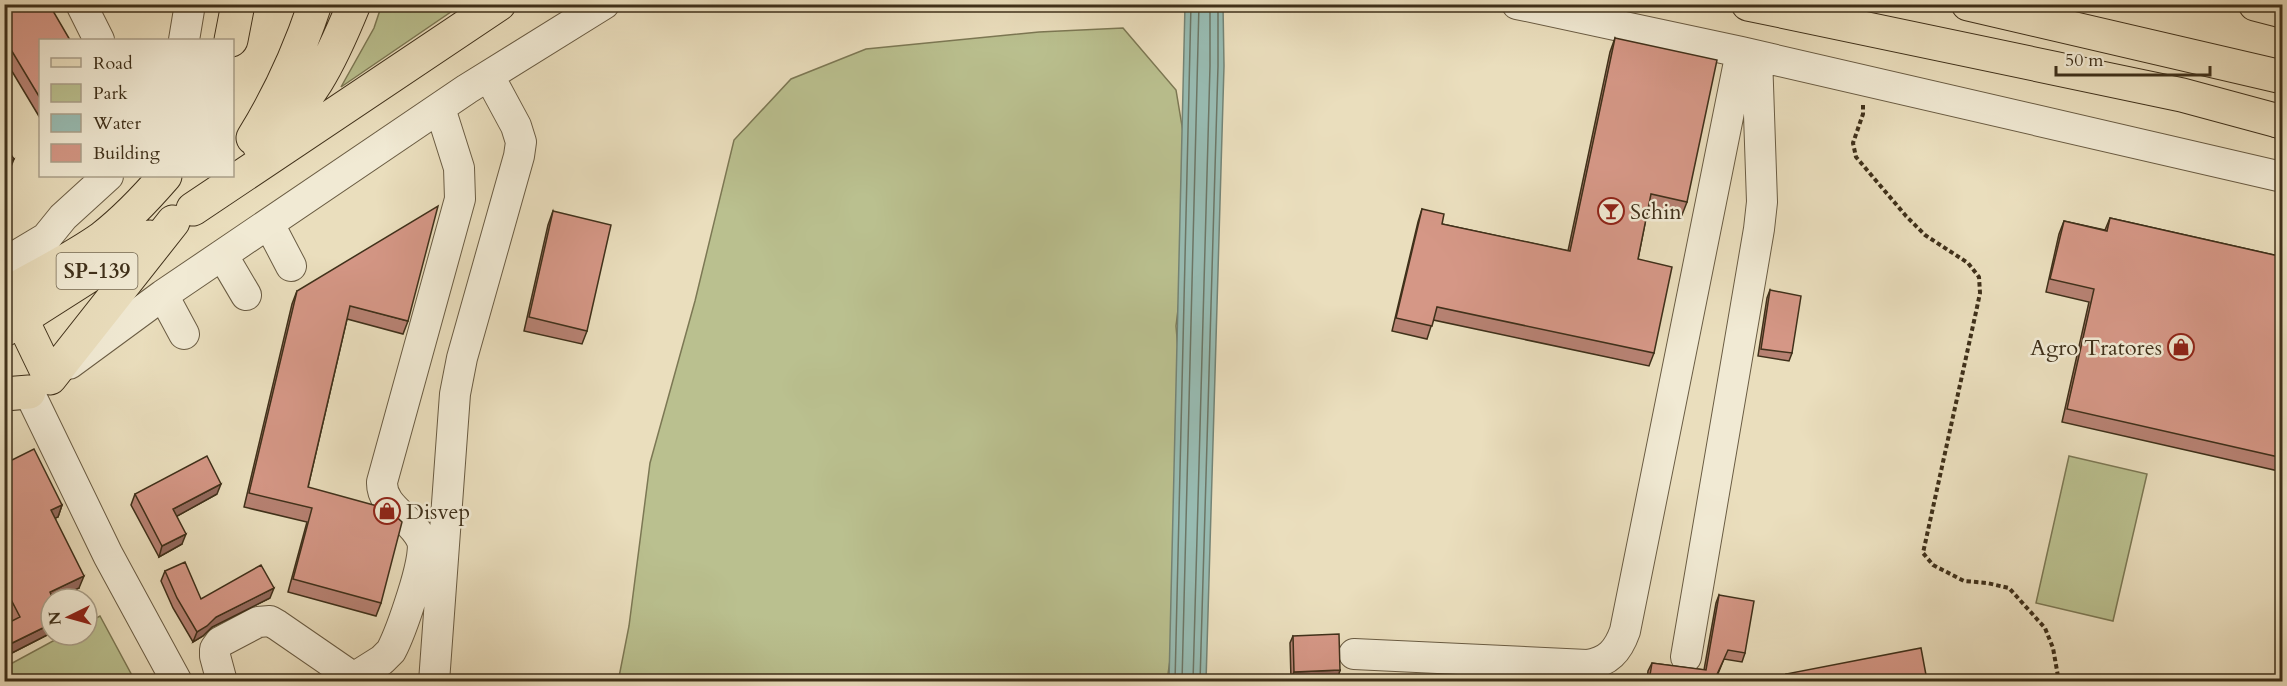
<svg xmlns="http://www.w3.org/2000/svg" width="2287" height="686" font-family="Cardo,serif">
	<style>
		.green { fill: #bac08f; stroke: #7c7854; stroke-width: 1.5 }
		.water { fill: #98bcb3; stroke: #748476; stroke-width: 1.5 }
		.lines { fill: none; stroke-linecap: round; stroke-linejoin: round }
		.shore { stroke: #6c7666; stroke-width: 1.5 }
		.minor-casing { stroke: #6a5c43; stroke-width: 32 }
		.major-casing { stroke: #3f301a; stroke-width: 35 }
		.highway-casing { stroke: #3f301a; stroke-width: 35 }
		.path { stroke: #3f301a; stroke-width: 4; stroke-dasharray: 4.5 3; stroke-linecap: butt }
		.minor { stroke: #f1ead4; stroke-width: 30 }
		.major { stroke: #eadebd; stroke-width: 33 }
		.highway { stroke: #eadebd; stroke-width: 33 }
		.wall { fill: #b78273; stroke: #3f301a; stroke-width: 1.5 }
		.shaded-wall { fill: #956a5e; stroke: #3f301a; stroke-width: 1.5 }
		.building { fill: #d59786; stroke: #3f301a; stroke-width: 1.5 }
		.labels { text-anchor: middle; stroke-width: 5; stroke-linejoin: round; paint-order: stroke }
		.shield { fill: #f1ead4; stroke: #746852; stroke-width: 1.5 }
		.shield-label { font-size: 21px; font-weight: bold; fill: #3f301a }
		.poi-label { font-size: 22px; fill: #3f301a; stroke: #f1ead4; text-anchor: start }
	</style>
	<rect width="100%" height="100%" fill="#eadebd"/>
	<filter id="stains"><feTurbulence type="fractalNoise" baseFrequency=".00333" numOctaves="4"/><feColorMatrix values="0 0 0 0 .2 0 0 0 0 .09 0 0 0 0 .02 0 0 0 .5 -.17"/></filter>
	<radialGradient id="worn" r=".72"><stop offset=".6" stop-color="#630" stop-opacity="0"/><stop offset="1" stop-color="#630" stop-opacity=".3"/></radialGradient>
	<path class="green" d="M382,4L461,5L341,87L374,28Z
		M1123,28L1176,90L1189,168L1186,246L1176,326L1183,409L1171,653L1167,681L618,682L629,626L650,463L695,301L734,140L791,79L866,49L1039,32Z
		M2069,456L2147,474L2113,621L2036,603Z
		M100,616L135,681H5V667L64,635H87V623Z"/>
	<path class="water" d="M1185,5H1223L1224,66L1206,682L1169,681Z"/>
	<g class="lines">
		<path class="shore" d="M1175,682L1191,4
			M1182,682L1199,4
			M1193,682L1210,66V4
			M1200,682L1218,66V4"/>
		<defs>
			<path id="minor" d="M81,4L99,40
				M1517,4L1741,52L2282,177
				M184,40L190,4
				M269,224L291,266
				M223,256L246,295
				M4,263L46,238L63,217L108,176
				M163,295L184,334
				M69,364L163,295L467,89L604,4
				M29,392L108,555L177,682
				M1354,654L1587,665C1608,662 1618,651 1625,631L1741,52
				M1686,657L1759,229L1762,202L1757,56
				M222,682L215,656V649L220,642L258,622L270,621L277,625L354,678
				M347,682L382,660L391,651C400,634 428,557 422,541C414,519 381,508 382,482L460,199L459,168L440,108
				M434,682L455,394L462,358L519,156L521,142L516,126L489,76"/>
			<path id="major" d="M1748,4L2182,95L2282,122
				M231,40L238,4
				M253,138C279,96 299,52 315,4
				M259,145C310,105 330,63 354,4
				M193,209L499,4
				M4,295C37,276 71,260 102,238C125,220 146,198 165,176
				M4,304L22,320L50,378L173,222
				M4,330L150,237
				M4,394L29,392"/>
			<path id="highway" d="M1968,4L2282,77
				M2255,4L2282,11
				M2278,121H2282"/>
		</defs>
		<use href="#minor" class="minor-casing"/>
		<use href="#major" class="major-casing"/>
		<use href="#highway" class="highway-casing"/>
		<path class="path" d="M1863,105V114L1853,143L1856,157L1906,216L1925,235L1968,263L1979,277L1980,293L1976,312L1923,553L1933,565L1964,581L1987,583L2009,588L2045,628L2053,648L2059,682"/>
		<use href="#minor" class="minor"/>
		<use href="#major" class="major"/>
		<use href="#highway" class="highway"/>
	</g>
	<path class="wall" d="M4,4L40,40V118L4,58Z
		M1615,38L1687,202L1682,215L1648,208L1638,259L1654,353L1649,366L1433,320L1427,339L1392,331L1418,222L1422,209L1442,224L1568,251L1610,52Z
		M553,211L587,331L582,344L524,331L548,225Z
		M2110,218L2283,257V472L2062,422L2089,302L2046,292L2059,234L2064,221L2105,230Z
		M1770,290L1792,353L1789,361L1758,356L1767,298Z
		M297,291L408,321L403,334L347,319L308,487L381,603L376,616L288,592L307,522L244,507L292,304Z
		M4,464L62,505L58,517L55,518L79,588L51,599V633L4,657L12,621L4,607Z
		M135,494H217L177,516L182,544L159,557L131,505Z
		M165,571L201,599L270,598L212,627L203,636L193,642L173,608L161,581Z
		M1719,595L1745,653L1742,662L1724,659L1715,681H1647L1648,671L1652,663L1704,670L1716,603Z
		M1293,636L1340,670L1338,677L1291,679L1290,643Z
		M1786,674L1923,681H1783Z"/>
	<path class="shaded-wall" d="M14,159L10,169L4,172V164Z
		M221,484L217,494L170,520L173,509Z
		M62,505L58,517L47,522L51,510Z
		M186,534L182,544L159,557L162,546Z
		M84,576L79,588L57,599H51L50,592Z
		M274,588L270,598L212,627L203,636L193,642L197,632L216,617Z
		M51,624V633L4,657V647Z
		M1340,670L1338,677L1291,679L1294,672Z
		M1926,675L1923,681H1890Z"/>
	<path class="building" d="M4,4H49L70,40H40V98L4,38Z
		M1615,38L1717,60L1687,202L1651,194L1638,259L1672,267L1654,353L1437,307L1432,326L1396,318L1422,209L1444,214L1442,224L1570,251Z
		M4,145L14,159L4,164Z
		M438,206L408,321L350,306L308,487L388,509L402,522L381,603L293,579L312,508L249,493L297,291Z
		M553,211L611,225L587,331L529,317Z
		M2110,218L2283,257V458L2067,409L2094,289L2050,279L2064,221L2107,231Z
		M1770,290L1801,296L1792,353L1761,349Z
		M34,449L62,505L51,510L84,576L50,592L53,599H51V624L4,647V625L20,617L4,586V464Z
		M207,456L221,484L173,509L186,534L162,546L135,494Z
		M185,562L201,599L261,565L274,588L216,617L207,626L197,632L177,598L165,571Z
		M1719,595L1754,601L1745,653L1728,650L1714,681H1649L1652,663L1706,670Z
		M1339,634L1340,670L1294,672L1293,636Z
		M1921,648L1926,675L1890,681H1787L1786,674Z
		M1559,677L1560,681H1537Z
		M1590,677L1609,678V681H1589Z"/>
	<defs>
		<symbol id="bar-ring" viewBox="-11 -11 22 22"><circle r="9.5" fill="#f1ead4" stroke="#8f2418" stroke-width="1.5"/><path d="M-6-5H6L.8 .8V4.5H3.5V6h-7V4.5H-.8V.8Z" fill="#8f2418"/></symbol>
		<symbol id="shop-ring" viewBox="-11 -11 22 22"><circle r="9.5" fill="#f1ead4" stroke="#8f2418" stroke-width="1.5"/><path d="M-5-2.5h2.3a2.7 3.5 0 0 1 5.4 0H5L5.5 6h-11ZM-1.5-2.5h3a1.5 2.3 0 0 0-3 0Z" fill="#8f2418"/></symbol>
	</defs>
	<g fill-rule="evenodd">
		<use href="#bar-ring" x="1596" y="196" width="30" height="30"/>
		<use href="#shop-ring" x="2166" y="332" width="30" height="30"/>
		<use href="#shop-ring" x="372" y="496" width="30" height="30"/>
	</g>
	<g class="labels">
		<rect class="shield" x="56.5" y="253" width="81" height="36" rx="4.5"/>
		<g class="shield-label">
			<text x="97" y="278">SP-139</text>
		</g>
		<g class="poi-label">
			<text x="1630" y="219">Schin</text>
			<text x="2162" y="355" text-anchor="end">Agro Tratores</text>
			<text x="406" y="519">Disvep</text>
		</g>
	</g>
	<rect width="2287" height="686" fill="none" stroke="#eadebd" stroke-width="24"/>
	<rect x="6" y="6" width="2275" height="674" fill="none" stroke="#3f301a" stroke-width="3"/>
	<rect x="12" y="12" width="2263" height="662" fill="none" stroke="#3f301a" stroke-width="1.5"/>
	<rect x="39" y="39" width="195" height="138" fill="#f1ead4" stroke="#aaa08a" stroke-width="1.5"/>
	<rect x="51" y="58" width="30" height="9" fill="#eadebd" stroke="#aaa08a" stroke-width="1.5"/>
	<text x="93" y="69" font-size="18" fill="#3f301a">Road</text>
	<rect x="51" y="84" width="30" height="18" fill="#bac08f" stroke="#aaa08a" stroke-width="1.5"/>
	<text x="93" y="99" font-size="18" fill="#3f301a">Park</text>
	<rect x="51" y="114" width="30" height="18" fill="#98bcb3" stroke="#aaa08a" stroke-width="1.5"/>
	<text x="93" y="129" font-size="18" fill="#3f301a">Water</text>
	<rect x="51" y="144" width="30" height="18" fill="#d59786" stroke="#aaa08a" stroke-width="1.5"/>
	<text x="93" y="159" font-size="18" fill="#3f301a">Building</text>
	<g transform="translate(69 617) rotate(265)"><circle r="28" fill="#f1ead4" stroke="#aaa08a" stroke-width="1.5"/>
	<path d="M0-4.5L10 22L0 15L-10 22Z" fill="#8f2418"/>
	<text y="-9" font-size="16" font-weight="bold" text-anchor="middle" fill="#3f301a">N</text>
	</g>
	<path d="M2056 66v9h154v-9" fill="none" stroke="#3f301a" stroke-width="3"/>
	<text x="2065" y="66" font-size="18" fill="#3f301a" stroke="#f1ead4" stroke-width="4.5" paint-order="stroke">50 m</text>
	<rect width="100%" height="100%" filter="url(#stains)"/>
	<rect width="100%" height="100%" fill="url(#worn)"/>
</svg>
